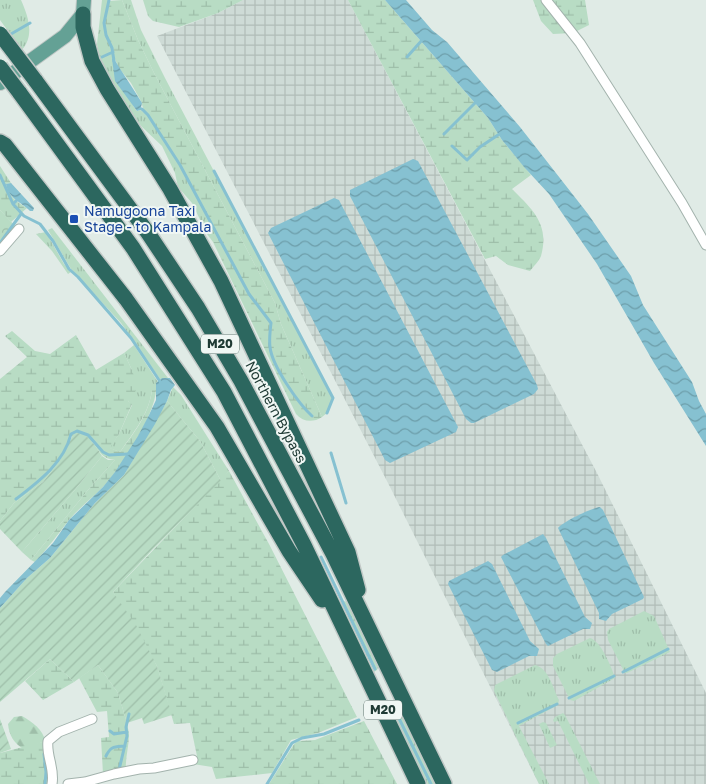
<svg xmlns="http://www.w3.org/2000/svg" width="706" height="784" font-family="'Golos Text',sans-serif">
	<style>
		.industrial { fill: url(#industrial-grid) }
		.grass { fill: url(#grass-tufts) }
		.forest { fill: url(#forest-firs) }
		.wetland { fill: url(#wetland-marsh) }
		.park { fill: url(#park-crowns) }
		.garden { fill: url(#garden-furrows) }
		.water { fill: url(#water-waves) }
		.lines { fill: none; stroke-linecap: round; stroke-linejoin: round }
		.stream { stroke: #86c1d1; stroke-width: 3 }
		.street-casing { stroke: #a3b3ad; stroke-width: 11 }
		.primary-casing { stroke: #c1c8c6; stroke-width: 16 }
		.highway-casing { stroke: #c1c8c6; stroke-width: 18 }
		.street { stroke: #fff; stroke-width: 9 }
		.primary { stroke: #64a195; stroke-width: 14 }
		.highway { stroke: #2c675f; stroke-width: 15 }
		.highway-bridge-casing { stroke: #c1c8c6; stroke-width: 18; stroke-linecap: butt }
		.highway-bridge { stroke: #2c675f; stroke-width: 15 }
		.transit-dot { fill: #1a4fb4; stroke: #f0f7f4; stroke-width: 2 }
		.labels { text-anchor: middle; stroke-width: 4; stroke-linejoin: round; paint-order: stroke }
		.shield { fill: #f0f7f4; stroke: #5e736e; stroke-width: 1 }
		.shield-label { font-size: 12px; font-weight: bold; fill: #203b35 }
		.transit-label { font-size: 14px; fill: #164399; stroke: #f0f7f4; text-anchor: start }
		.street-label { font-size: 14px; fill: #203b35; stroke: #f0f7f4 }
	</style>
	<defs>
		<pattern id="industrial-grid" width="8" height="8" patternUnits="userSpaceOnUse" patternTransform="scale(1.25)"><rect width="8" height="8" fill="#cedbd6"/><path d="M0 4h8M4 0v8" fill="none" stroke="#b1bdb8"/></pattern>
		<pattern id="grass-tufts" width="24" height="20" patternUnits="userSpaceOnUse" patternTransform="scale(1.25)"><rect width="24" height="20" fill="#b8dcc4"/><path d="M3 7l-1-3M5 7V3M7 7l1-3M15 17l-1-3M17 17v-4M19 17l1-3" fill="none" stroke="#9ebea9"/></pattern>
		<pattern id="forest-firs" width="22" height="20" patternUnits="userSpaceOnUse" patternTransform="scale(1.25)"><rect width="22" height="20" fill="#b8dcc4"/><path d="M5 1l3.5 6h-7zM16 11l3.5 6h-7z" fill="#9ebea9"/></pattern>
		<pattern id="wetland-marsh" width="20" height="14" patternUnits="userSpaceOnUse" patternTransform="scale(1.25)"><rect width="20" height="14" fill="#b8dcc4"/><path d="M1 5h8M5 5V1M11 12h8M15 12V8" fill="none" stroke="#9ebea9"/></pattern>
		<pattern id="park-crowns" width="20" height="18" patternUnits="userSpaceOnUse" patternTransform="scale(1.25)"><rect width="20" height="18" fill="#b8dcc4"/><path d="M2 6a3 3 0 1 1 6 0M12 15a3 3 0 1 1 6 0" fill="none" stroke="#9ebea9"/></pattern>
		<pattern id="garden-furrows" width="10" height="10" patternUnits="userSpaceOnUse" patternTransform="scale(1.25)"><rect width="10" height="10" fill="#b8dcc4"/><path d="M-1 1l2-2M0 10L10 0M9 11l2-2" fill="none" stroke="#9ebea9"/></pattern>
		<pattern id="water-waves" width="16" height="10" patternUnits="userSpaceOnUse" patternTransform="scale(1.25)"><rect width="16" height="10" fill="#86c1d1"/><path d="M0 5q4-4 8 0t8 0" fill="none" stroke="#6d9eaa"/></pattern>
	</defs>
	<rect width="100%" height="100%" fill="#e0ebe6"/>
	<path class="industrial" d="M243,0H348L597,473L706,693V784H539L388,483L157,36L218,13Z"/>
	<path class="grass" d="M0,0H21C28,16 35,35 22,50L0,20Z
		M102,0H109L107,11V39L112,48L114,59H112L134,107L137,111L140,110C161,119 208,218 220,242H213L207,234L192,203L178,187L175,173L162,146L141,126L104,72L99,55L97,44Z
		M122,0H131L141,30L165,78L333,398L327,413L322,417L281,324L275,303L155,75L138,40Z
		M52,228L168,378L160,379L121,323L71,269L48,230Z
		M46,232L64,264L71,272L68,274L52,251L36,234Z
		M134,345L158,382L156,383V390H152C149,414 133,433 120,452L109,448L119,434L132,405L128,401L132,370L124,353Z
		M173,387L181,395L229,471L221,481L200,441L167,401Z
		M102,456L108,460H115L88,490L31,560L22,552L74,491Z
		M345,601L349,605L378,667L377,670L374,672L371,670L343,611L340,603Z
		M644,611L654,616L670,652L627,673H625L608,640L607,632L609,629Z
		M590,638C601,641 612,668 615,678L574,701L570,700L553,666V658L557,654Z
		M535,665C549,668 553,689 559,700L558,705L519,726L549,784H539L494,691L495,685Z
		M395,701L398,702L438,784H426L390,709L389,706Z
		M563,713L565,715L600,784H589L558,721L554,722L553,720L555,717Z
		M543,722L546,723L557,745L550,748L539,724Z"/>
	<path class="forest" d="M22,716C32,722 43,729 45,741L24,749C14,744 9,735 8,724L14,717Z"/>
	<path class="wetland" d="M122,0L138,40L155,75L275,303L281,324L322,417C313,423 303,422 296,414L213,242H219C202,207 185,171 164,138C159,131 141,110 142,103L131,83L118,67L106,35L105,23L109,1Z
		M143,0H243L218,13L179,27L153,21L148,16Z
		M348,0H385L488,118L502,140L531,175L512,189C532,209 550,224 541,256C539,261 533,267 530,271L508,265L496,256L485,259Z
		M533,0H585L589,25L573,33L553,34L541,21Z
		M0,166L11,183L6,184C8,196 18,203 27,208L11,222L0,210Z
		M12,331L35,351L50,354L76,335L96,370L124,353L132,370L138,388L128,401L132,404L119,434L110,448L120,452C134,433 149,414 152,390H156C155,415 120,470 102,488C91,499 79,508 69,520C58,534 47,549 35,562L31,560L88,490L115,460C103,459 99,452 93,442L71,436L69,444L60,460L43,482L14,503L0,521V379L27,357L5,336Z
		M229,471L269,544L357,717L318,733L291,740L272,773L216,779L212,767L193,764L197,756L190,723L174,724L157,666L113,592Z
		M50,659L74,682L43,700L25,681Z
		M98,665L118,693L127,723H128C127,728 129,730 129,735C129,747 125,758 126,770L103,774L101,738L109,737L107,711L97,712L79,678Z
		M364,721L397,784H269L294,744L298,741L315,740Z
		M46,741L50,784H0V753Z"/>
	<path class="park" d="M0,210L17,228L0,247Z"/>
	<path class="garden" d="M167,401L200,441L221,481L153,549L113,592L136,625L157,666L172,715L144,724L142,718L127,723L118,693L98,665L74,682L50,659L0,702V608L27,578L50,558L95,503L124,475Z
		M74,433C88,432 95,445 102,456L74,491L22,552L0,529V521L14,503L43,482L60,460Z
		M0,719L11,749L0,753Z"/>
	<path class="water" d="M385,0H406L432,30L447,42L520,127L588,214L631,276L643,305L692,382L699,401L706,414V446L654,363L597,264L549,194L524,167L502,140L488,118Z
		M112,59H114C123,74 133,88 142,103L141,107L144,111L140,110L137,111L115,81Z
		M413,159L418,161L537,385L538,389L534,394L474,423H471L466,419L350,196V190L352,189Z
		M11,183L34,208L33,211H30C21,202 8,198 6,184Z
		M334,198L339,200L341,204L458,427L456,432L390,463L385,460L268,233L271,228Z
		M162,378H170L175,385L171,390L167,401L155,424L124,475L95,503L50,558L27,578L0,608V598L5,592L53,543L69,520L103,487L115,472L138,436L149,415L156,400V383Z
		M600,507L603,510L644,597L643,599L612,614L606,621L599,619V613L558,528C563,522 591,508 600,507Z
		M543,534L546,538L585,617L592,623L590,629H583L548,646L546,644L501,557L503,555Z
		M488,561L492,564L530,641L539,649L537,656H529L497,672L492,670L448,584L449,581Z"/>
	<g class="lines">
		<path class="stream" d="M109,0L104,23L106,35L112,48L114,61
			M11,34L30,23
			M102,57L113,52
			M407,57L423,39
			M142,109L148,115L180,165L249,294L271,323C270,331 269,339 270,347C272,366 298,403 312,416
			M444,134L477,101
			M452,146L467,160L480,147L501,133
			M214,171L333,398L327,413
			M0,175L13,204
			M18,199L13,204L24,216L40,224L53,241L69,269L78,277L131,338L161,383
			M0,243L21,214
			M331,453L346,503
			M16,499C38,482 64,463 71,434L77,431L88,435L103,452L109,455L128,454
			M321,557L375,669
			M623,672L668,649
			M569,698L614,676
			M392,704L431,784
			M518,723L557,704
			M110,731L114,734L127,732
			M44,754L46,772L45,784
			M106,756C111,746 114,747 125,746
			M119,770L127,736L126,727L129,714
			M267,784L292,743L302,738L324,734L359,720"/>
		<defs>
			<path id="street" d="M546,0L580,43L682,203L706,245
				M0,251L19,229
				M52,784C55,768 46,756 48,741L59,732L92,719
				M68,784L85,782L114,774L139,769L154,768L193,760"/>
			<path id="primary" d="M0,83L65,36L83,14L84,0"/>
			<path id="highway" d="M83,14V27L92,61L107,89L170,189L221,281L348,552L358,590
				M35,80L148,233L198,308L241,381L333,554L444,784
				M19,92L133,248L224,392L304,545L418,784
				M0,142L5,145L126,299L217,427L289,551L322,600"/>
		</defs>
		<use href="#street" class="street-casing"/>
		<use href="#primary" class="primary-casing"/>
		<use href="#highway" class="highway-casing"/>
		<use href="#street" class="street"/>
		<use href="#primary" class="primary"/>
		<use href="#highway" class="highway"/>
		<defs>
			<path id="highway-bridge" d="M0,34L35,80
				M0,67L19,92"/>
		</defs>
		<use href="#highway-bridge" class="highway-bridge-casing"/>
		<use href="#highway-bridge" class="highway-bridge"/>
	</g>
	<rect class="transit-dot" x="69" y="214" width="10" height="10" rx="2.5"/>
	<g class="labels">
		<g class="shield">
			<rect x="201" y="334.5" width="38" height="19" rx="4"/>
			<rect x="364" y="700.5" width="38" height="19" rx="4"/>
		</g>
		<g class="shield-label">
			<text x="220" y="348">M20</text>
			<text x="383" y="714">M20</text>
		</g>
		<g class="transit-label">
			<text x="84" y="216">Namugoona Taxi<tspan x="84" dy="16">Stage - to Kampala</tspan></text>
		</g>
		<g class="street-label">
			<text transform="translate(276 412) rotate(62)" y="5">Northern Bypass</text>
		</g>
	</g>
</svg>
